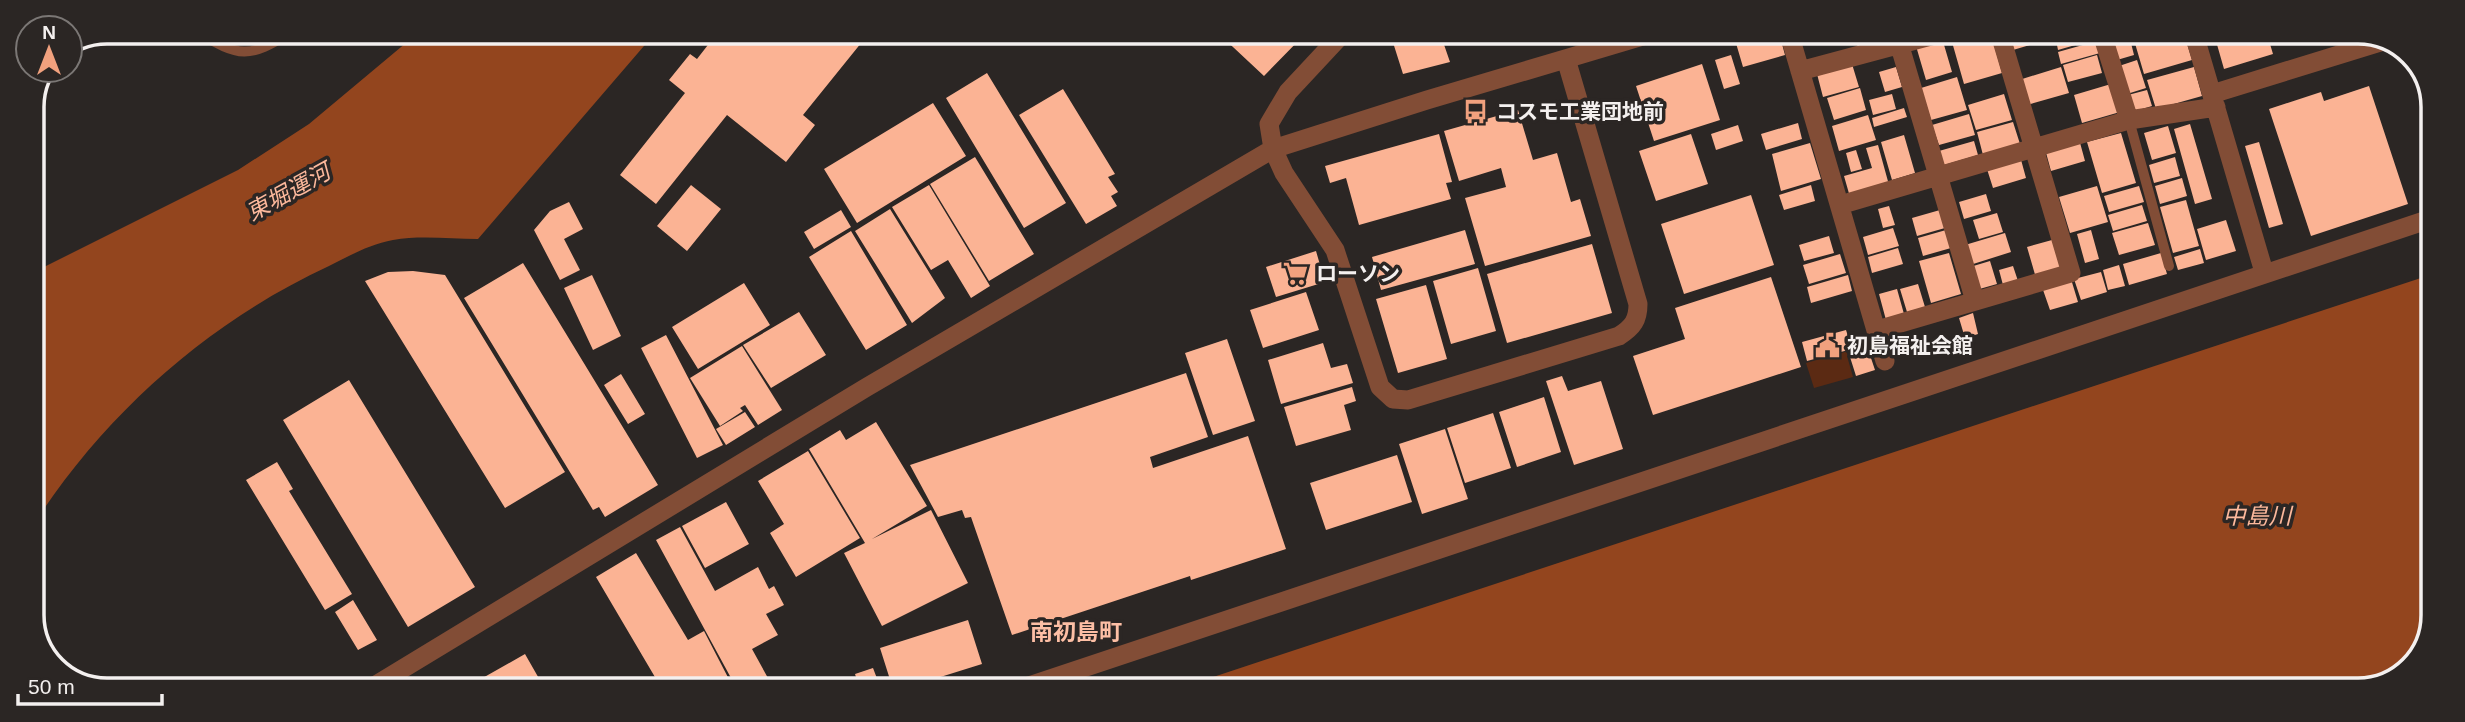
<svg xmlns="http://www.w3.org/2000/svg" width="2465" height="722" font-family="Helvetica,'Noto Sans JP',sans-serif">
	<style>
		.green { fill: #5b2a13 }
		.water { fill: #93451e }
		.building { fill: #fbb394 }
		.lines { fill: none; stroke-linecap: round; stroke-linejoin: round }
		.service { stroke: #824d36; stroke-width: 10 }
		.minor { stroke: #824d36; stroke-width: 19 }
		.labels { text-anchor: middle; stroke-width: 7; stroke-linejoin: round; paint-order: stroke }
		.poi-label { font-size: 21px; font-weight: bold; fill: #f4f0ef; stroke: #2b2624; text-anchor: start }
		.water-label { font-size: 23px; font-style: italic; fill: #fdb99c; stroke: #2b2624 }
		.neighbourhood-label { font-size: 23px; font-weight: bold; fill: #fdbfa5; stroke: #2b2624 }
		.rim { fill: none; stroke: #f4f0ef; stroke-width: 3.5 }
	</style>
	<rect width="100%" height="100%" fill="#2b2624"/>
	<path class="green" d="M1866,346L1867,349L1847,356L1853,377L1814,388L1806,363Z"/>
	<path class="water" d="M419,32H656L478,239C451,239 420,235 393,240C370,244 349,256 329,266C208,322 103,415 32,527V273L238,170L309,124Z
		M2433,274L2431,634L2404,675L2358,690L1177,689Z"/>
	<path class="building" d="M718,32H870L803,115L815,125L786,162L727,115L656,204L620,175L685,93L669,80L690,54L697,59Z
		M1218,33H1306L1264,76Z
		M1390,33H1440L1450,62L1403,74Z
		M1733,33H1779L1785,55L1743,67Z
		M1854,33H1887L1889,42L1859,51Z
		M1991,34L2002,73L1964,84L1950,35Z
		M2008,34H2049L2050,39L2013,50Z
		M2078,34H2094L2096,39L2058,50L2056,40Z
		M2157,34H2184L2192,60L2144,74L2134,40Z
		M2214,34H2267L2273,54L2224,69Z
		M1942,38L1952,72L1926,80L1916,46Z
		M2130,39L2134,55L2117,60L2112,44Z
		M2097,41L2100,53L2061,64L2058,52Z
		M1731,55L1740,84L1724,89L1715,60Z
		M2097,55L2102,73L2068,82L2063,65Z
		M2137,60L2146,88L2127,94L2119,66Z
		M1702,64L1720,120L1654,141L1636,86Z
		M1852,64L1859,87L1823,97L1817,74Z
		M1896,67L1902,87L1885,92L1879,72Z
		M2061,67L2069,93L2027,105L2019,80Z
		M2194,67L2202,96L2156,109L2147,80Z
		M987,73L1066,203L1024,228L946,98Z
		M1957,77L1967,110L1931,120L1921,88Z
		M2111,84L2120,112L2082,123L2074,95Z
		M2369,86L2408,204L2311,236L2269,109L2321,92L2324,101Z
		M1860,88L1866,110L1834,120L1827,98Z
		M1063,89L1115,174L1108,177L1118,192L1111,196L1117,206L1086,224L1019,115Z
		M2147,90L2152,106L2132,112L2128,95Z
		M1892,94L1896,109L1873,115L1869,100Z
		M2004,94L2012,120L1976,130L1968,105Z
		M933,103L966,156L857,223L824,169Z
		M1904,108L1907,117L1874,127L1872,118Z
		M1518,110L1533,160L1557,153L1571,202L1580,199L1591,236L1485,266L1465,198L1506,187L1501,168L1459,181L1444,131Z
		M1969,114L1975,135L1939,145L1932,125Z
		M1868,115L1876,140L1839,151L1832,126Z
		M2013,122L2020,144L1983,155L1977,132Z
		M1798,123L1802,139L1766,150L1761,134Z
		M2190,124L2212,199L2195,204L2174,129Z
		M1738,125L1743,141L1716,150L1711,134Z
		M2168,126L2176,153L2152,160L2144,133Z
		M2121,133L2136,183L2102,193L2087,142Z
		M1439,134L1452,182L1446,183L1451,199L1359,225L1346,178L1330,183L1325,166Z
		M1691,134L1708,184L1656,201L1639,151Z
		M1904,135L1915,173L1892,180L1881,142Z
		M2079,139L2085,161L2051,171L2045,149Z
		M1974,141L1978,155L1944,165L1939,151Z
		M2259,142L2283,224L2269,228L2245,146Z
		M1810,143L1821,179L1781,191L1772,154Z
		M1878,145L1889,185L1850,197L1844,176L1872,168L1866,148Z
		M1856,150L1862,169L1851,172L1846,153Z
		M2020,156L2026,178L1993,188L1986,166Z
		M975,157L1034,254L989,281L930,184Z
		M2175,157L2180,176L2154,183L2149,165Z
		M2182,178L2187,196L2160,204L2155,186Z
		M691,185L721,209L687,251L657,226Z
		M929,185L990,286L971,298L948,260L931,270L892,207Z
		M1811,185L1815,201L1784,210L1779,195Z
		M2097,186L2108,222L2070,233L2059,197Z
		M2139,186L2144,202L2109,212L2104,196Z
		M1986,194L1991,211L1964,219L1959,202Z
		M1751,195L1774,265L1684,294L1661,224Z
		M2186,200L2199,246L2173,253L2160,207Z
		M569,202L583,229L564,239L580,270L560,280L534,230L550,211Z
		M2142,205L2147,221L2113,231L2108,215Z
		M1889,206L1895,225L1883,228L1878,209Z
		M890,209L945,298L912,323L855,231Z
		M841,210L851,227L814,249L804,232Z
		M1940,210L1945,228L1917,236L1912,218Z
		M1997,213L2003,232L1979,239L1973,220Z
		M2226,220L2236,251L2206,260L2197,229Z
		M2148,223L2155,245L2119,255L2112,233Z
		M1893,228L1899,246L1868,255L1863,237Z
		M1465,230L1475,264L1381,290L1372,257Z
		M1946,230L1951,248L1923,256L1918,238Z
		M2091,230L2099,259L2085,263L2077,234Z
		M851,231L907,325L866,350L809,257Z
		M2005,233L2011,252L1970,265L1965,245Z
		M1829,236L1834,253L1804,261L1799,245Z
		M2052,240L2061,270L2036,278L2027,247Z
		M1592,244L1612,313L1507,343L1487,274Z
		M1898,248L1903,264L1872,273L1868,257Z
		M2200,249L2204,263L2178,270L2174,257Z
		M1316,251L1325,282L1276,297L1266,267Z
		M1949,253L1961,294L1931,303L1919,261Z
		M2161,253L2167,274L2129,285L2123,264Z
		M1840,254L1846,273L1809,284L1803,265Z
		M1990,261L1997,284L1976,290L1970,267Z
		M523,263L658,485L605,517L599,507L593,510L464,298Z
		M2119,265L2125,286L2108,290L2103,270Z
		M2013,266L2018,281L2003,285L1999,270Z
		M1478,268L1496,331L1451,344L1433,281Z
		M413,271L445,275L565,472L505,508L365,281L388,272Z
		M2101,272L2107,292L2081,300L2074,279Z
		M592,275L621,336L593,350L564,288Z
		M1848,275L1852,291L1811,303L1807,287Z
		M1771,277L1801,367L1653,415L1633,356L1685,339L1675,308Z
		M2071,279L2078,302L2050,310L2042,287Z
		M744,283L770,325L698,369L672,327Z
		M1918,284L1925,307L1907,312L1900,289Z
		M1426,285L1447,359L1398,373L1376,299Z
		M1897,289L1904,314L1886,320L1879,294Z
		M1306,292L1319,330L1263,348L1250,310Z
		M799,312L826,355L771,388L743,345Z
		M1973,313L1978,334L1965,338L1959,318Z
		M1846,330L1852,349L1807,361L1802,342Z
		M666,335L723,445L697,458L641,348Z
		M1227,339L1255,421L1213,435L1185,353Z
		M1323,343L1331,368L1347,364L1353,383L1281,404L1268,360Z
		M742,346L782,410L758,425L745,405L740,408L743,411L720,426L690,378Z
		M1869,352L1875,370L1856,376L1850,357Z
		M1186,373L1208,437L1150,457L1153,468L1248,436L1286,549L1191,580L1190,576L1012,635L971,517L965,518L962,510L938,517L910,465Z
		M621,374L645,414L628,424L604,385Z
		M1562,376L1568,391L1601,381L1623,449L1574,465L1546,381Z
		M349,380L475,587L408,627L283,420Z
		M1352,387L1356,401L1344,405L1351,430L1296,446L1284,407Z
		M1544,397L1561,452L1517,467L1499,412Z
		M745,412L755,427L726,445L716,429Z
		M1493,413L1511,468L1465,483L1447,428Z
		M876,422L927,506L872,539L931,510L968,583L882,626L844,553L865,543L809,449L840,430L846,440Z
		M1445,429L1468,499L1422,514L1399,444Z
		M808,451L860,538L796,577L770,533L784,524L758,481Z
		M1397,455L1412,502L1326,530L1310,483Z
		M277,462L293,489L289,491L352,594L325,610L246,480Z
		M726,502L749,544L705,568L682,526Z
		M680,527L715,591L758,567L769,589L774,586L784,605L766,614L778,635L752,649L774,689H737L656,540Z
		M636,553L688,640L704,631L734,689H662L596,577Z
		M353,600L377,640L358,650L335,612Z
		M968,620L982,664L902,689H893L880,648Z
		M525,654L545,689L465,688Z
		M873,668L881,689H860L855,674Z"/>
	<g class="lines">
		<path class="service" d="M197,32C240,57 248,59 291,32
			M2129,120L2169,266"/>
		<path class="minor" d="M1343,33L1288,92L1269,124L1273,149L1284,173L1335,250L1380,387L1393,399L1408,400L1619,336C1633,327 1638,320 1638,304L1566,59
			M1789,33L1885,361
			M1896,33L1975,301
			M2102,34L2129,120
			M2194,34L2264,272
			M1800,71L1938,34
			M2212,94L2387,40
			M1840,205L2129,120L2216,107
			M1877,330L2071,273L2000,34
			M371,688L867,387L1273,149L1427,100L1653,33
			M1020,689L2433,218"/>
	</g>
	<defs>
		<symbol id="bus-bare" viewBox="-9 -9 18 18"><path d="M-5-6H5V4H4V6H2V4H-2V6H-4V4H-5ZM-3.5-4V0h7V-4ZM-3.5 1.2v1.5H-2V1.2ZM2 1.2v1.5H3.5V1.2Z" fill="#f1a17e" stroke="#2b2624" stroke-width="2.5" paint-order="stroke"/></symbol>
		<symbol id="supermarket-bare" viewBox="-9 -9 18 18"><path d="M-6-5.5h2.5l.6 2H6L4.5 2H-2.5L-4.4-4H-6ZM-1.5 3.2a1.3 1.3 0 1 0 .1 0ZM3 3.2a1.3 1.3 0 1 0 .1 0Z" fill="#f1a17e" stroke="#2b2624" stroke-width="2.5" paint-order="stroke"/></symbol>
		<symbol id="civic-bare" viewBox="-9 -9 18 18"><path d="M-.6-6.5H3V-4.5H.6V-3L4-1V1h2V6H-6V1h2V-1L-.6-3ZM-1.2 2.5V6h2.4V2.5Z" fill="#f1a17e" stroke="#2b2624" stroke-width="2.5" paint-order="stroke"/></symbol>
	</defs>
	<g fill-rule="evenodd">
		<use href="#bus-bare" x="1458" y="94" width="35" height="35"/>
		<use href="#supermarket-bare" x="1278" y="256" width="35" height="35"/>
		<use href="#civic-bare" x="1810" y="328" width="35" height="35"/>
	</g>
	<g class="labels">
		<g class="poi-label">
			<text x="1496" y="119">コスモ工業団地前</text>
			<text x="1316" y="281">ローソン</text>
			<text x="1847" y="353">初島福祉会館</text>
		</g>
		<g class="water-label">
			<text transform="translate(288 192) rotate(-29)" y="8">東堀運河</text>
			<text x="2257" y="524">中島川</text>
		</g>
		<g class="neighbourhood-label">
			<text x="1076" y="640">南初島町</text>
		</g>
	</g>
	<path d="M0 0H2465V722H0ZM107 44H2358A63 63 0 0 1 2421 107V615A63 63 0 0 1 2358 678H107A63 63 0 0 1 44 615V107A63 63 0 0 1 107 44Z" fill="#2b2624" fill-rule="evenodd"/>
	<path class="rim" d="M107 44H2358A63 63 0 0 1 2421 107V615A63 63 0 0 1 2358 678H107A63 63 0 0 1 44 615V107A63 63 0 0 1 107 44Z"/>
	<g transform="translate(49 49)"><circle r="33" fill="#2b2624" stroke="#7b7775" stroke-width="2"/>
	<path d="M0-5L12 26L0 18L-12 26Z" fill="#f1a17e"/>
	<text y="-10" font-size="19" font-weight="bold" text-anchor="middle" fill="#f4f0ef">N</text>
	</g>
	<path d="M18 694v10h144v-10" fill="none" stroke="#f4f0ef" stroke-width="3.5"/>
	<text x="28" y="694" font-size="21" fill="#f4f0ef" stroke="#2b2624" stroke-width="5" paint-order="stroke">50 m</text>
</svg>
